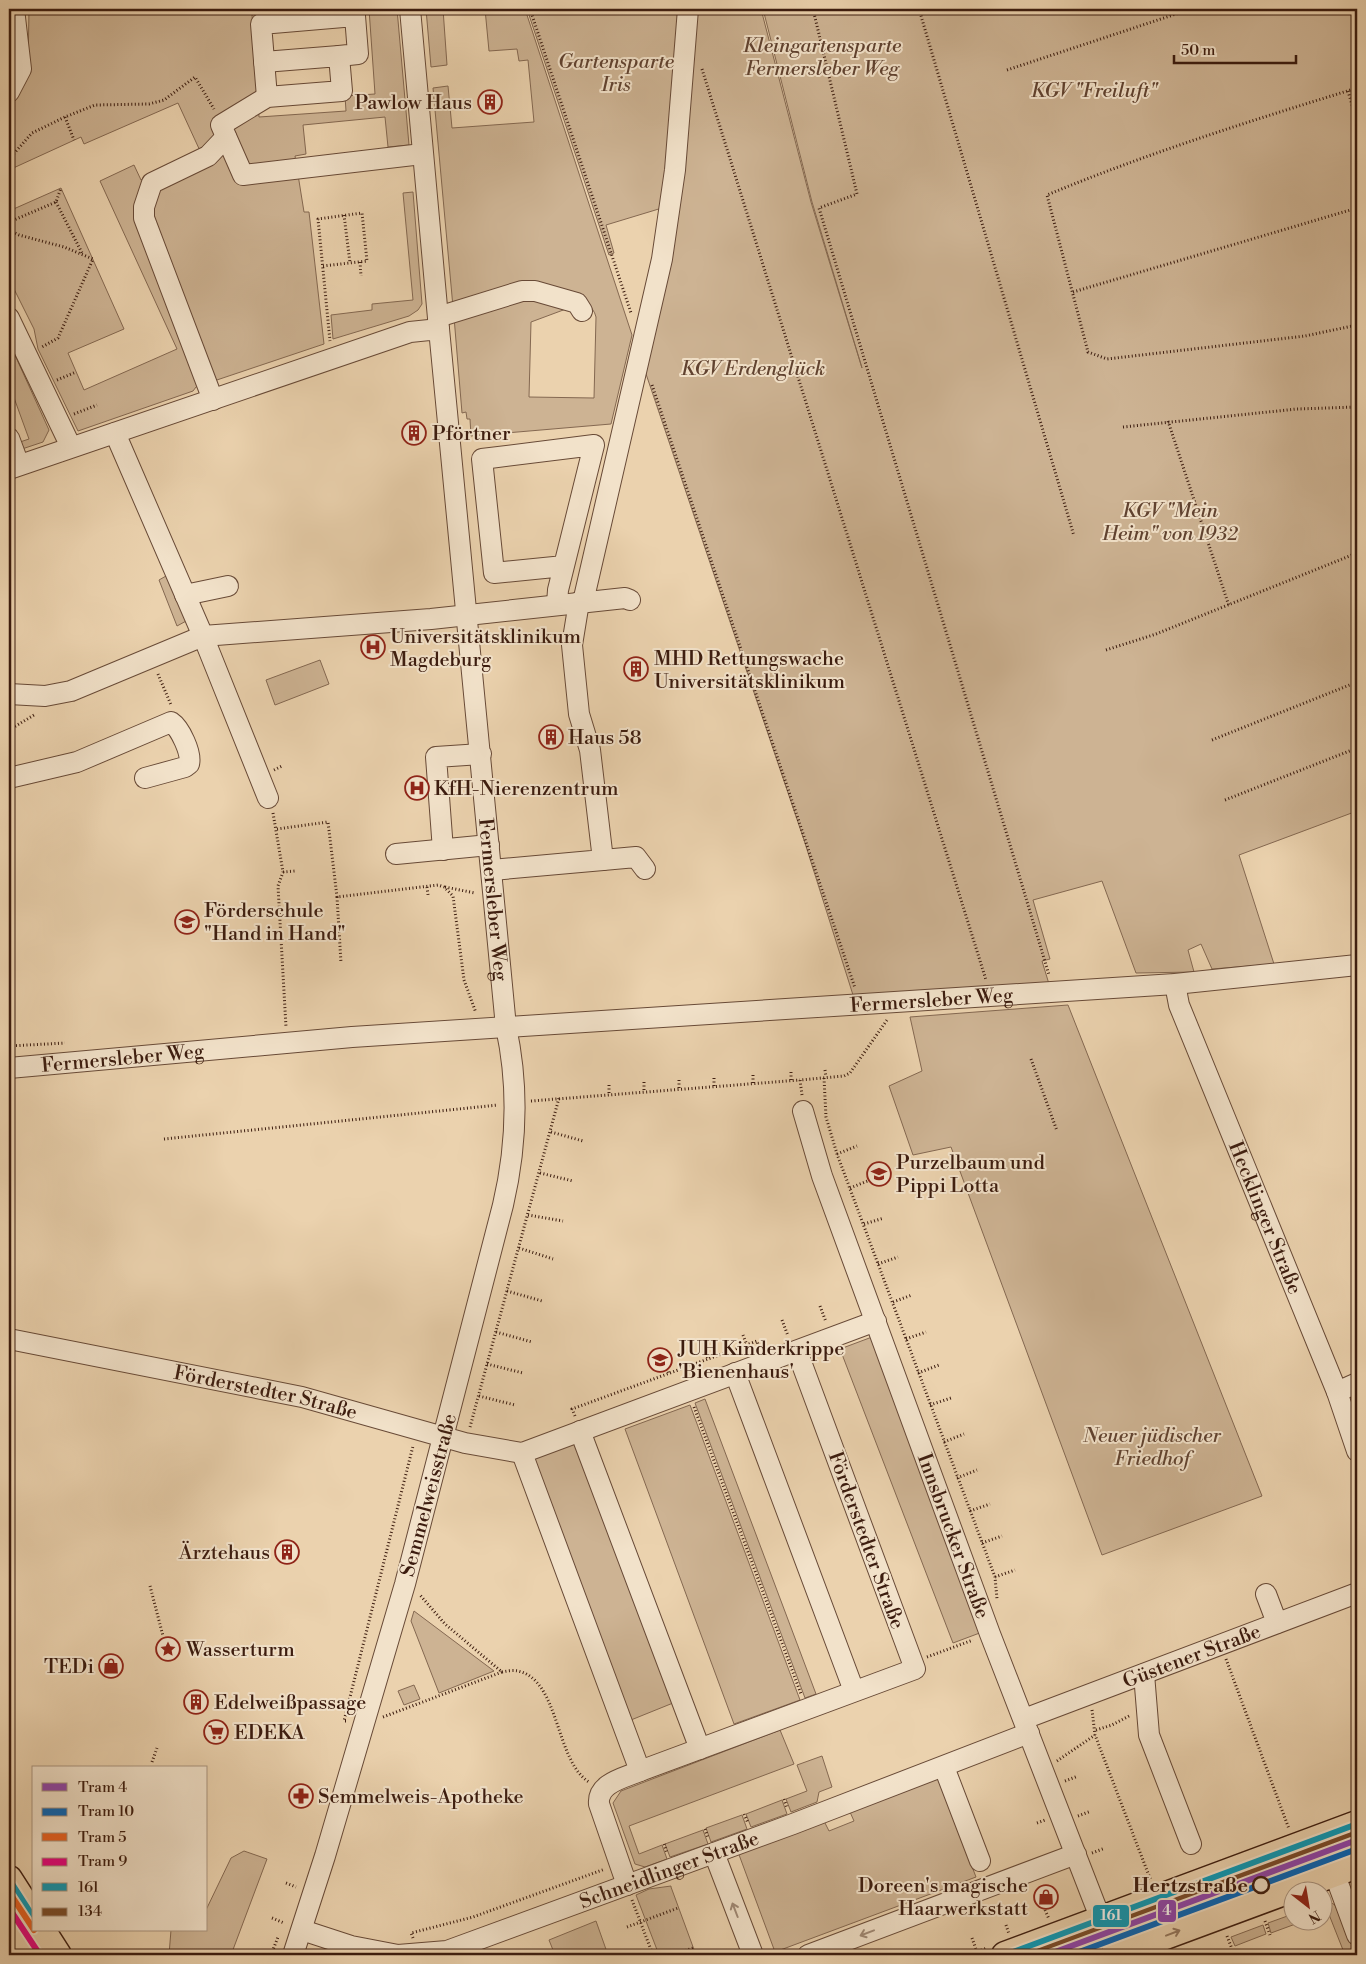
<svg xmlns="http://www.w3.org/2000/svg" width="1366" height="1964" font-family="'Libre Bodoni',serif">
	<rect width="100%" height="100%" fill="#ebd2ae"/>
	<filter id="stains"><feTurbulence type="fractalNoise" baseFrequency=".004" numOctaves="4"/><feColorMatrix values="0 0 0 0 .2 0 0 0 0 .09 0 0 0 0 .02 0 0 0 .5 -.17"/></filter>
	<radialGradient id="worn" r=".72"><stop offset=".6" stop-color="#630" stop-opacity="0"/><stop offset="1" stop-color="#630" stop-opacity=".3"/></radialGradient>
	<path fill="#cdb393" stroke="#846851" d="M29,9H334L252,15L259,117L346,111L345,96L375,94L369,9H397L409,145L388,147L385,117L303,125L306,154L295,156L304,212H309L324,344L196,387L193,391L78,431L38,349L34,329L9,279V211L61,188L124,329L68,353L84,390L177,349L100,181L134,165L141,180L201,153L178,103L84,144L81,137L9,170V110L28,71Z
		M426,9H443L447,65L431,67Z
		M485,9H525L632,335L611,424L471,436L470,419H467L466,412L462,413L454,317L521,295L542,297L574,306L531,322L529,397L594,398L596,317C591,294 544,284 523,285L453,307L433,88L448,86L452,128L534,122L528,60L519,61L517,49L489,51Z
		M527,9H682L662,208L606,225L614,253L609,255Z
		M697,9H761L811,202L862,368L812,202L763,9H1357V811L1239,855L1274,964L1212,969L1201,944L1188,950L1194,972L1136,973L1102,881L1033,900L1050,959L1042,961L1049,984L853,995L804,840L645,371Z
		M413,192L422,304L418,310L409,316L333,339L331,315L372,310V304L413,300L403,193Z
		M9,342L49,430L43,442L22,449L17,443L29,439L9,384Z
		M166,576L188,620L177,626L159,580Z
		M320,660L329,684L275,705L266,680Z
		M1068,1005L1262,1496L1102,1555L951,1147L913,1155L889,1086L922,1071L910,1017Z
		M872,1337L985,1631L953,1643L840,1349Z
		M705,1399L816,1694L805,1698L695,1403Z
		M690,1405L800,1700L734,1724L625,1429Z
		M581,1440L678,1701L626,1722L528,1459Z
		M414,1611L494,1671L439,1693L411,1621Z
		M414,1685L420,1699L404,1705L398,1691Z
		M780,1730L794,1764L629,1826L639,1854L662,1845L667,1859L645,1867L635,1864L613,1803L621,1791Z
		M822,1756L832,1787L819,1792L817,1802L791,1812L786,1799L807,1791L797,1765Z
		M938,1778L976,1877L775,1952L738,1852L824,1821L829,1831L854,1821L850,1812Z
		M782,1800L787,1814L751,1827L746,1814Z
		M742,1815L747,1829L711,1842L706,1828Z
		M703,1830L708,1844L670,1857L665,1844Z
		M244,1851L267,1859L231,1955H169L171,1930H206V1910L231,1858Z
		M671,1886V1887L696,1955H659L636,1895L649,1889Z
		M1328,1901L1335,1905L1356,1955H1345L1328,1912L1324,1913V1903Z
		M1293,1914L1294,1922H1301L1271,1933L1268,1923Z
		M596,1921L608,1955H555L549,1940Z
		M1263,1925L1266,1934L1235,1946L1231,1937Z"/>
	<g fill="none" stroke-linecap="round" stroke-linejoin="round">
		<g stroke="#684a37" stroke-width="22">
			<g id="minor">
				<path d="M410,9L439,329"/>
				<path d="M264,62L339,56L342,91L267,97L221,125L243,175L422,154"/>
				<path d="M9,92L21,69L14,9"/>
				<path d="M267,97L261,24L355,16L358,54L339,56"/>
				<path d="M438,317L522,291H535L577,303L582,311"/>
				<path d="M9,318L71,447"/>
				<path d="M213,400L144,218V207L152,183L208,156L226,137"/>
				<path d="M115,433L203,636L268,798"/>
				<path d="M9,438L19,465"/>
				<path id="s1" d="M9,469L410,332L439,329L506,1027C519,1087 517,1145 503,1205L405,1584L325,1856L293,1955"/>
				<path d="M185,595L228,586"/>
				<path d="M583,602L662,259L675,170L688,9"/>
				<path d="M557,604L558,590L594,445L482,459L494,573L564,566"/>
				<path d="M9,694L45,696L71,691L203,636L431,619L625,598L630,600"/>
				<path d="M9,778L77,762L171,722C180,728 192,753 189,764L185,767L145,778"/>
				<path d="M443,850L436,757L481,754"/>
				<path d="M396,854L489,845"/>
				<path d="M603,860L636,857L645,869"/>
				<path d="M492,870L603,860L590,750L579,714L572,645L579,602"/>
				<path id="s2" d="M1175,984L1179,1005L1337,1392L1357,1451"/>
				<path id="s3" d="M9,1068L352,1037L1175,984L1357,965"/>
				<path id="s4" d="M803,1111L822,1176L990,1634L1096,1907L1110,1932L1130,1955"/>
				<path id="s5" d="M9,1339L302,1397L465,1443L522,1453L876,1321"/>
				<path d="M735,1373L854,1691"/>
				<path d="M1337,1392L1357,1383"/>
				<path d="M580,1431L700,1749"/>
				<path d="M522,1453L640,1771"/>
				<path d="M1266,1594L1277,1623"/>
				<path d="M1144,1674L1149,1735L1191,1844"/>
				<path id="s6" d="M1024,1719L1357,1593"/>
				<path d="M944,1767L980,1861"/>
				<path d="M1321,1837L1357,1935"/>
				<path d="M714,1853L753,1955"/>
				<path d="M627,1885L599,1804C597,1783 624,1778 640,1771L915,1669L797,1351"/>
				<path id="s7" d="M302,1930L351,1946L398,1955L447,1951L793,1824L1029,1733"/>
				<path d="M808,1955L1076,1854"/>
			</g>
		</g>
		<g stroke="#3c1c0f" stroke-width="29">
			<path id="major" d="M9,1879L34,1918
				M9,1921L31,1955
				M42,1930L58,1955
				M1005,1955L1357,1824
				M1114,1955L1357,1865"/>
		</g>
		<path stroke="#3c1c0f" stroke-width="3" stroke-dasharray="1 2.5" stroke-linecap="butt" d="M530,9L631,313
			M813,9L857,194L819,208L1049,975
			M919,9L1074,536
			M702,69L986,980
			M1007,70L1191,9
			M1357,88C1253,120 1148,153 1047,195L1088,352L1107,359L1305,336L1357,325
			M1348,91L1357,122
			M65,117L74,140
			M9,159L32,133L65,117L95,105L149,104L164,100L195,77L214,109
			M56,202L83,255
			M344,215L350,263
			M9,222L56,202L61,188
			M9,230L19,235L64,247L93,259L58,338L42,347
			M360,262L361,276
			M323,266L367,261L362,213L318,219L330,341
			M1073,292L1357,208
			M57,380L76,372
			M652,385L855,988
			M74,414L97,405
			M1168,421L1229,606
			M1123,427L1297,409L1357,407
			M1106,650L1156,634L1357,553
			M158,674L171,705
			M9,730L34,715
			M1212,740L1357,682
			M274,770L282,766
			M1225,800L1357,748
			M273,813L283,872L278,886L286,1027
			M277,829L328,822L337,897L438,885L444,887L453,896L464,980L476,1013
			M283,872L295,871
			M427,887L428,895
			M445,887L475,893
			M337,897L341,963
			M9,1046L65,1043
			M1031,1059L1057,1131
			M825,1070L826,1077
			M791,1072V1081
			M753,1075V1083
			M824,1078L826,1117L837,1154L995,1577L997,1599
			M679,1080V1089
			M644,1082V1091
			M609,1085V1094
			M714,1086V1077
			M802,1095L800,1080L844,1076L850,1073L887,1020
			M531,1101L800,1080
			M551,1132L583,1141
			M164,1139L498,1105
			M837,1154L857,1146
			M540,1173L573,1181
			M850,1188L870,1180
			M528,1215L563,1221
			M864,1224L884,1218
			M519,1248L553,1259
			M878,1264L898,1257
			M507,1291L542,1301
			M893,1302L912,1295
			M820,1306L826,1322
			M782,1320L788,1336
			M496,1332L532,1342
			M743,1335L747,1345
			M906,1339L926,1332
			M705,1350L708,1359
			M487,1364L523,1373
			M666,1365L669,1374
			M918,1373L939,1365
			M479,1396L515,1405
			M930,1405L951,1398
			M694,1407L801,1694
			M575,1416L572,1409L757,1341L759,1348
			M470,1427L559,1098
			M944,1442L964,1434
			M957,1478L977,1470
			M970,1511L990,1504
			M982,1543L1002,1536
			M995,1577L1015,1570
			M150,1586L163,1636
			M927,1657L973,1640
			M1226,1659L1289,1829
			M502,1672C507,1671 513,1670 518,1671C560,1680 555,1761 589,1782
			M1092,1710L1095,1735L1151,1881
			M383,1717L502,1672L445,1624L420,1595
			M346,1721H344L413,1446
			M1096,1730L1112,1725L1131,1715
			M1057,1761L1095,1735
			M152,1762L157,1748
			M1065,1781L1078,1776
			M784,1799L787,1808
			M744,1814L748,1823
			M1078,1816L1091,1811
			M1037,1823L1045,1820
			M705,1829L708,1838
			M664,1844L667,1853
			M1092,1853L1105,1848
			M286,1883L296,1887
			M632,1900L653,1955
			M1045,1910L1049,1919
			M272,1918L284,1923
			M1265,1921L1270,1935
			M1006,1925L1009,1934
			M627,1927L678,1908
			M1227,1936L1232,1949
			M413,1938L411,1933L473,1917L605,1869
			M972,1938L977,1952
			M937,1950L939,1955
			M259,1954L262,1955
			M271,1955L278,1937
			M672,1955L693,1948
			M968,1955L987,1948"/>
		<use href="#minor" stroke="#f2e2ca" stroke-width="20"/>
		<use href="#major" stroke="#ebd2ae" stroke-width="26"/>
		<g stroke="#f2e2ca" stroke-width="10">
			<path id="bus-1" d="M9,1879L34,1918
				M1005,1955L1357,1824"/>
		</g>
		<g stroke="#f2e2ca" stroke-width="10">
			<path id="bus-2" d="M1029,1955L1357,1833"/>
		</g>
		<use href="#bus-1" stroke="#069bbb" stroke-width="6"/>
		<use href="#bus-2" stroke="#7a4b2a" stroke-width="6"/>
		<g stroke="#f2e2ca" stroke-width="10">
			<path id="tram-1" d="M1047,1955L1357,1840"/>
		</g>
		<g stroke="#f2e2ca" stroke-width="10">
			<path id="tram-2" d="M1071,1955L1357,1849"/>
		</g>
		<g stroke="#f2e2ca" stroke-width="10">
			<path id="tram-3" d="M9,1892L34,1930"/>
		</g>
		<g stroke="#f2e2ca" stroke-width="10">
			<path id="tram-4" d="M9,1908L40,1955"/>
		</g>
		<use href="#tram-1" stroke="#8e44ad" stroke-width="6"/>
		<use href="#tram-2" stroke="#0065bd" stroke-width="6"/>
		<use href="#tram-3" stroke="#e96121" stroke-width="6"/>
		<use href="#tram-4" stroke="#e5007d" stroke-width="6"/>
	</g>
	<defs><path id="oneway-shaft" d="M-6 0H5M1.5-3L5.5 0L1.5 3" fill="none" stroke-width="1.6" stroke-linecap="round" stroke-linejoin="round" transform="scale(1.25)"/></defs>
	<g stroke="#a08976">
		<use href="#oneway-shaft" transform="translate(735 1910) rotate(-111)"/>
		<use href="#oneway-shaft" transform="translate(867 1933) rotate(159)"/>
	</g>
	<use stroke="#94775e" href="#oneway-shaft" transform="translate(1173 1933) rotate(-21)"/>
	<defs>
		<g id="building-ring" transform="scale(1.25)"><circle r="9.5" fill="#f2e2ca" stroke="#8f2418" stroke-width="1.5"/><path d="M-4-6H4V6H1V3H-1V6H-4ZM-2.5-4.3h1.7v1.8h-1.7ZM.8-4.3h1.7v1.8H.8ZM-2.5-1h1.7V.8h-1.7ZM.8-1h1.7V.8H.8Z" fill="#8f2418"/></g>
		<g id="hospital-ring" transform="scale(1.25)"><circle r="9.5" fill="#f2e2ca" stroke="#8f2418" stroke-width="1.5"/><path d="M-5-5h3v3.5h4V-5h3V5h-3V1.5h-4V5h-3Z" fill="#8f2418"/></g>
		<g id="school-ring" transform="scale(1.25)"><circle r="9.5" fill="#f2e2ca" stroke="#8f2418" stroke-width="1.5"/><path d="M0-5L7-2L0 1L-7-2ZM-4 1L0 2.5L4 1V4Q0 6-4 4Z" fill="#8f2418"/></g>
		<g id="sight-ring" transform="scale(1.25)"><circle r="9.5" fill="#f2e2ca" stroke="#8f2418" stroke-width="1.5"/><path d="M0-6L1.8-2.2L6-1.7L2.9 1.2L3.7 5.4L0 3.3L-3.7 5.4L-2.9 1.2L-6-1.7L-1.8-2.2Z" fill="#8f2418"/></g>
		<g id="shop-ring" transform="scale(1.25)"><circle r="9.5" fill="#f2e2ca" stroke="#8f2418" stroke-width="1.5"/><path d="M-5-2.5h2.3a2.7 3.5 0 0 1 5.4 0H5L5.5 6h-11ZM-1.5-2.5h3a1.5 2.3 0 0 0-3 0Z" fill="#8f2418"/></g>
		<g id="supermarket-ring" transform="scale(1.25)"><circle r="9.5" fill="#f2e2ca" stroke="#8f2418" stroke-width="1.5"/><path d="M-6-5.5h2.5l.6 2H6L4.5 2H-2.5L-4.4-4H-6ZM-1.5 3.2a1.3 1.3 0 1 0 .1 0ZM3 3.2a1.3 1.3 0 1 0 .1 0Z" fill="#8f2418"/></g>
		<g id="pharmacy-ring" transform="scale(1.25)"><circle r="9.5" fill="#f2e2ca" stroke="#8f2418" stroke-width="1.5"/><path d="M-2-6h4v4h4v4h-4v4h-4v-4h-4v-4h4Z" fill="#8f2418"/></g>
	</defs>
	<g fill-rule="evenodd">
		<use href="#building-ring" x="490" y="102"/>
		<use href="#building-ring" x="414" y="433"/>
		<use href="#hospital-ring" x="373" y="647"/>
		<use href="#building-ring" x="636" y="669"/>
		<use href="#building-ring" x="551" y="737"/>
		<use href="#hospital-ring" x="417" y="788"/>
		<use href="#school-ring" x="187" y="922"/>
		<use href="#school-ring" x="879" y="1174"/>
		<use href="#school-ring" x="660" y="1360"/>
		<use href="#building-ring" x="287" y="1552"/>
		<use href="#sight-ring" x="168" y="1649"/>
		<use href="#shop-ring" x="111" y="1666"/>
		<use href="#building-ring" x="196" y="1702"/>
		<use href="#supermarket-ring" x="216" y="1732"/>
		<use href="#pharmacy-ring" x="301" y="1796"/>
		<use href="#shop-ring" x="1046" y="1897"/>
	</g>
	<circle fill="#f2e2ca" stroke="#3c1c0f" stroke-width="2.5" cx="1261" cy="1885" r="8"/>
	<g text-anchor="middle" stroke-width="4" stroke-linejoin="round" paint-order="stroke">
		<g font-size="20" font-style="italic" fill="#604230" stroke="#f2e2ca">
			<text x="822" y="52">Kleingartensparte<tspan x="822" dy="23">Fermersleber Weg</tspan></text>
			<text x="616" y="68">Gartensparte<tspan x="616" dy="23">Iris</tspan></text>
			<text x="1094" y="97">KGV "Freiluft"</text>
			<text x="753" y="375">KGV Erdenglück</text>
			<text x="1170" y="517">KGV "Mein<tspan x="1170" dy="23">Heim" von 1932</tspan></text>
			<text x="1152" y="1442">Neuer jüdischer<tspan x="1152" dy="23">Friedhof</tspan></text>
		</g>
		<g font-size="20" fill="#3c1c0f" stroke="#f2e2ca" text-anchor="start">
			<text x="472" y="109" text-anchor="end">Pawlow Haus</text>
			<text x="432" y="440">Pförtner</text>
			<text x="390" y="643">Universitätsklinikum<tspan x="390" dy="23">Magdeburg</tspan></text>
			<text x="654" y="665">MHD Rettungswache<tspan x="654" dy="23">Universitätsklinikum</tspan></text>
			<text x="568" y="744">Haus 58</text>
			<text x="434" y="795">KfH-Nierenzentrum</text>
			<text x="204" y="917">Förderschule<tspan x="204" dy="23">"Hand in Hand"</tspan></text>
			<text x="896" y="1169">Purzelbaum und<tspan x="896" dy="23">Pippi Lotta</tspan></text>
			<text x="678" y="1355">JUH Kinderkrippe<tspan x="678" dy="23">'Bienenhaus'</tspan></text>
			<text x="270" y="1559" text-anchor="end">Ärztehaus</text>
			<text x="186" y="1656">Wasserturm</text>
			<text x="94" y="1673" text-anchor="end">TEDi</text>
			<text x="214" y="1709">Edelweißpassage</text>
			<text x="234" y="1739">EDEKA</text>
			<text x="318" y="1803">Semmelweis-Apotheke</text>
			<text x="1028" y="1892" text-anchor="end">Doreen's magische<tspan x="1028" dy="23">Haarwerkstatt</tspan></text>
		</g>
		<g font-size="20" fill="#3c1c0f" stroke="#f2e2ca">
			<text dy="7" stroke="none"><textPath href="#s1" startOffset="1026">Fermersleber Weg</textPath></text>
			<text dy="7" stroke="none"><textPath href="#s3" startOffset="925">Fermersleber Weg</textPath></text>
			<text dy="7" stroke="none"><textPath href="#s3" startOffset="114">Fermersleber Weg</textPath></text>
			<text dy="7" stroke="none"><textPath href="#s2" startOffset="251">Hecklinger Straße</textPath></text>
			<text dy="7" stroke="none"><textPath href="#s5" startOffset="262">Förderstedter Straße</textPath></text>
			<text transform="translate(428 1495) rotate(-75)" y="7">Semmelweisstraße</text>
			<text dy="7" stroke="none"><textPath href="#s4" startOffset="451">Innsbrucker Straße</textPath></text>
			<text transform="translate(867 1540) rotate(70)" y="7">Förderstedter Straße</text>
			<text dy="7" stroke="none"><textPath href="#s6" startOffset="179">Güstener Straße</textPath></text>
			<text dy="7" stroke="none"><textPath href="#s7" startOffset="385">Schneidlinger Straße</textPath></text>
		</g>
		<g font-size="20" font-weight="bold" fill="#3c1c0f" stroke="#f2e2ca" text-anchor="end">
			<text x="1248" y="1892">Hertzstraße</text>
		</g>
	</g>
	<g stroke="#f2e2ca" stroke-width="2">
		<rect x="1157" y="1899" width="20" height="24" rx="5" fill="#8e44ad"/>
		<rect x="1092" y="1904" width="38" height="24" rx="5" fill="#069bbb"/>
	</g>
	<g font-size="14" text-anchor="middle" font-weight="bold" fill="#fff">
		<text x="1167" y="1915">4</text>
		<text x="1111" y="1920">161</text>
	</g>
	<rect width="1366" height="1964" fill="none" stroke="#ebd2ae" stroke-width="30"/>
	<rect x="10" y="10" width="1346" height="1944" fill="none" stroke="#3c1c0f" stroke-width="2.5"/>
	<rect x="15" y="15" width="1336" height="1934" fill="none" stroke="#3c1c0f"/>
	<rect x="32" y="1766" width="175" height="165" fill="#f2e2ca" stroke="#a9937f"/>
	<rect x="42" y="1783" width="25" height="8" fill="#8e44ad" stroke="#a9937f"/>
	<text x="78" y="1792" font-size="15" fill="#3c1c0f">Tram 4</text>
	<rect x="42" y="1808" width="25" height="8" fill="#0065bd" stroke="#a9937f"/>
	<text x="78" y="1816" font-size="15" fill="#3c1c0f">Tram 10</text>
	<rect x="42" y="1833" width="25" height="8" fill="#e96121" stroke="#a9937f"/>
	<text x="78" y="1842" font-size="15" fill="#3c1c0f">Tram 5</text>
	<rect x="42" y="1858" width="25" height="8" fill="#e5007d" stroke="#a9937f"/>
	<text x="78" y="1866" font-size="15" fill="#3c1c0f">Tram 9</text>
	<rect x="42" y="1883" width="25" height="8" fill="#069bbb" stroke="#a9937f"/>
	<text x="78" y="1892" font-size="15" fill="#3c1c0f">161</text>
	<rect x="42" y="1908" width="25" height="8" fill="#7a4b2a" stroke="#a9937f"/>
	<text x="78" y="1916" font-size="15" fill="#3c1c0f">134</text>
	<g transform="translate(1308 1906) rotate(149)"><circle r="24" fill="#f2e2ca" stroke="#a9937f"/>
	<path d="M0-4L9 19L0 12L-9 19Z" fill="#8f2418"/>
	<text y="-8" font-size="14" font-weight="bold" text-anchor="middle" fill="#3c1c0f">N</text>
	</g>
	<path d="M1174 55v8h122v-8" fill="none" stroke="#3c1c0f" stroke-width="2.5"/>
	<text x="1181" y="55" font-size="15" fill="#3c1c0f" stroke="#f2e2ca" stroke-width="4" paint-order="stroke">50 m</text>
	<rect width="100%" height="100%" filter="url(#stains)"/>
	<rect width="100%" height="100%" fill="url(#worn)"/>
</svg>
